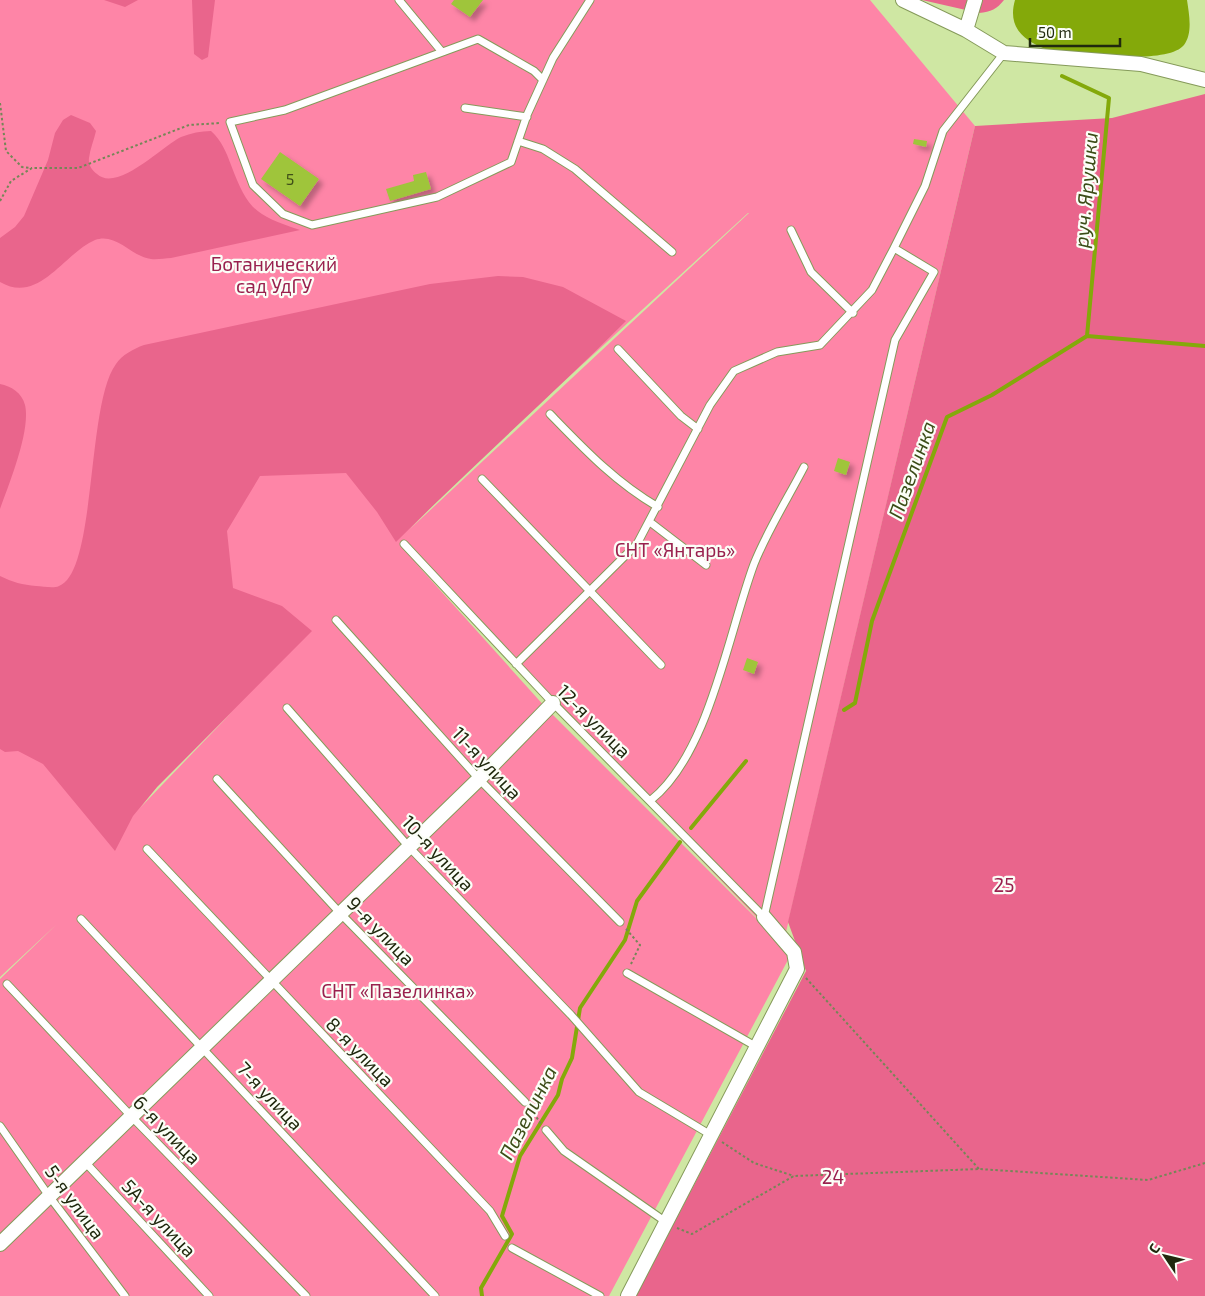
<svg xmlns="http://www.w3.org/2000/svg" width="1205" height="1296" font-family="'Exo 2',sans-serif">
	<defs>
		<filter id="shadow"><feDropShadow dx="4.5" dy="4.5" stdDeviation="2.5" flood-color="#0004"/></filter>
	</defs>
	<rect width="100%" height="100%" fill="#cfe7a3"/>
	<path fill="#fe85a7" fill-rule="evenodd" d="M0,0H870L975,126L783,945L789,958L609,1296H0V979L57,924L0,977ZM748,213H749L410,529L468,469ZM413,560L758,919V920L547,709ZM233,711L140,808L157,787Z"/>
	<path fill="#e9658c" d="M104,0H138L125,7Z
		M192,0H215L208,57L202,60L194,54Z
		M922,0H1004C997,9 991,12 979,13Z
		M1205,94V1296H636L806,971L788,922L975,126L1112,118Z
		M71,115L90,123L96,131C94,140 90,149 89,158C88,165 92,170 97,174C117,193 164,145 181,137C191,133 201,131 211,131C222,141 226,152 231,165C248,210 255,215 300,230L171,258C165,258 157,260 151,259C132,257 116,232 95,240C64,253 39,305 0,282V238L15,227L24,216L48,160L55,133L63,120Z
		M498,276L523,277L563,287L626,321C551,396 471,467 396,542L377,512L346,473L260,476L227,531L233,588L282,606L312,631L157,787L133,816L115,851L43,764L18,751L5,752L0,749V576C12,582 23,585 36,586C43,586 53,589 59,586C97,572 86,404 116,364C122,355 133,349 144,345L430,284Z
		M0,384C11,386 22,393 25,405C31,430 9,484 0,509Z"/>
	<path fill="#84a90a" d="M1015,0H1187C1189,14 1193,33 1184,45C1167,66 1076,53 1048,50C1024,41 1007,28 1015,0Z"/>
	<g fill="none" stroke-linecap="round" stroke-linejoin="round">
		<path stroke="#84a90a" stroke-width="4" d="M1062,76L1109,98L1087,336
			M844,710L855,703L872,621L947,417L992,395L1087,336L1205,346
			M691,828L746,761
			M482,1296L481,1288L512,1234L502,1216L520,1156L558,1095L562,1079L572,1058L580,1008L625,940L637,901L680,842"/>
	</g>
	<path fill="#9fc53b" filter="url(#shadow)" d="M454,0H483L470,17L451,4Z
		M914,139L927,141L926,147L913,144Z
		M280,152L319,179L300,206L261,179Z
		M426,172L431,189L390,201L386,189L414,181L413,175Z
		M838,458L850,462L846,475L834,471Z
		M747,658L758,662L754,674L743,670Z"/>
	<g fill="none" stroke-linecap="round" stroke-linejoin="round">
		<g stroke="#859a5a" stroke-width="9">
			<path id="lane" d="M399,0L442,52
				M543,80L534,71L478,39L285,110L230,122L253,185L283,214L312,225L437,197L511,162L527,115L553,58L590,0
				M465,108L527,117
				M518,141L543,149L575,169L672,252
				M791,230L811,272L853,313
				M618,349L681,416L698,429
				M550,414C584,449 615,482 658,507
				M482,479L661,665
				M650,522L706,565
				M404,544L553,703L764,917
				M336,620L479,779L620,922
				M516,664L637,544L710,405L734,371L777,352L820,345L872,290L894,248
				M287,708L409,847L571,1015L639,1092L711,1135
				M217,779L340,913L525,1102
				M651,800C709,754 728,634 754,564C767,531 788,498 804,467
				M147,849L490,1211L505,1236
				M764,917L895,340L934,272L894,248L925,186L943,131L1004,53
				M81,919L435,1296
				M627,973L757,1047
				M7,984L131,1116L306,1296
				M0,1126L49,1196L125,1296
				M546,1130L564,1151L666,1222
				M85,1162L209,1296
				M512,1248L600,1296"/>
		</g>
		<g stroke="#859a5a" stroke-width="16">
			<path id="street" d="M903,0L966,30L1004,53L1141,64L1205,80
				M966,30L975,0
				M0,1244L479,779L553,703
				M628,1296L797,969L794,952L764,917"/>
		</g>
		<path stroke="#758657" stroke-width="2" stroke-dasharray="2.5 2.5" stroke-linecap="butt" d="M0,103L6,151L22,167L32,168
			M0,201L11,181L32,168H78L189,125L220,123
			M626,929L640,945L631,964
			M806,978L979,1169
			M531,1109L541,1124
			M722,1142L754,1163L794,1176
			M677,1228L692,1234L794,1176L979,1169L1148,1180L1205,1163"/>
		<use href="#lane" stroke="#fff" stroke-width="7"/>
		<use href="#street" stroke="#fff" stroke-width="14"/>
	</g>
	<g text-anchor="middle" stroke-width="4.5" stroke-linejoin="round" paint-order="stroke">
		<g font-size="16" fill="#405019">
			<text x="290" y="185">5</text>
		</g>
		<g font-size="19" fill="#99214e" stroke="#fbfef7">
			<text x="274" y="271">Ботанический<tspan x="274" dy="22">сад УдГУ</tspan></text>
			<text x="675" y="557">СНТ «Янтарь»</text>
			<text x="1004" y="892">25</text>
			<text x="398" y="998">СНТ «Пазелинка»</text>
			<text x="833" y="1184">24</text>
		</g>
		<g font-size="19" fill="#20290e" stroke="#fbfef7">
			<text transform="translate(594 721) rotate(45)" y="7">12-я улица</text>
			<text transform="translate(487 763) rotate(47)" y="7">11-я улица</text>
			<text transform="translate(438 853) rotate(47)" y="7">10-я улица</text>
			<text transform="translate(381 931) rotate(46)" y="7">9-я улица</text>
			<text transform="translate(360 1052) rotate(46)" y="7">8-я улица</text>
			<text transform="translate(270 1096) rotate(47)" y="7">7-я улица</text>
			<text transform="translate(167 1130) rotate(46)" y="7">6-я улица</text>
			<text transform="translate(75 1202) rotate(54)" y="7">5-я улица</text>
			<text transform="translate(159 1218) rotate(47)" y="7">5А-я улица</text>
		</g>
		<g font-size="20" font-style="italic" fill="#3c4c17" stroke="#fbfef7">
			<text transform="translate(1086 190) rotate(-85)" y="7">руч. Ярушки</text>
			<text transform="translate(912 470) rotate(-70)" y="7">Пазелинка</text>
			<text transform="translate(528 1113) rotate(-63)" y="7">Пазелинка</text>
		</g>
	</g>
	<g transform="translate(1165 1256) rotate(305)" stroke="#fbfef7" stroke-width="4" paint-order="stroke">
	<path d="M0-4L9 19L0 12L-9 19Z" fill="#20290e"/>
	<text y="-8" font-size="14" font-weight="bold" text-anchor="middle" fill="#20290e">С</text>
	</g>
	<path d="M1030 38v8h90v-8" fill="none" stroke="#20290e" stroke-width="2.5"/>
	<text x="1038" y="38" font-size="15" fill="#20290e" stroke="#fbfef7" stroke-width="4" paint-order="stroke">50 m</text>
</svg>
